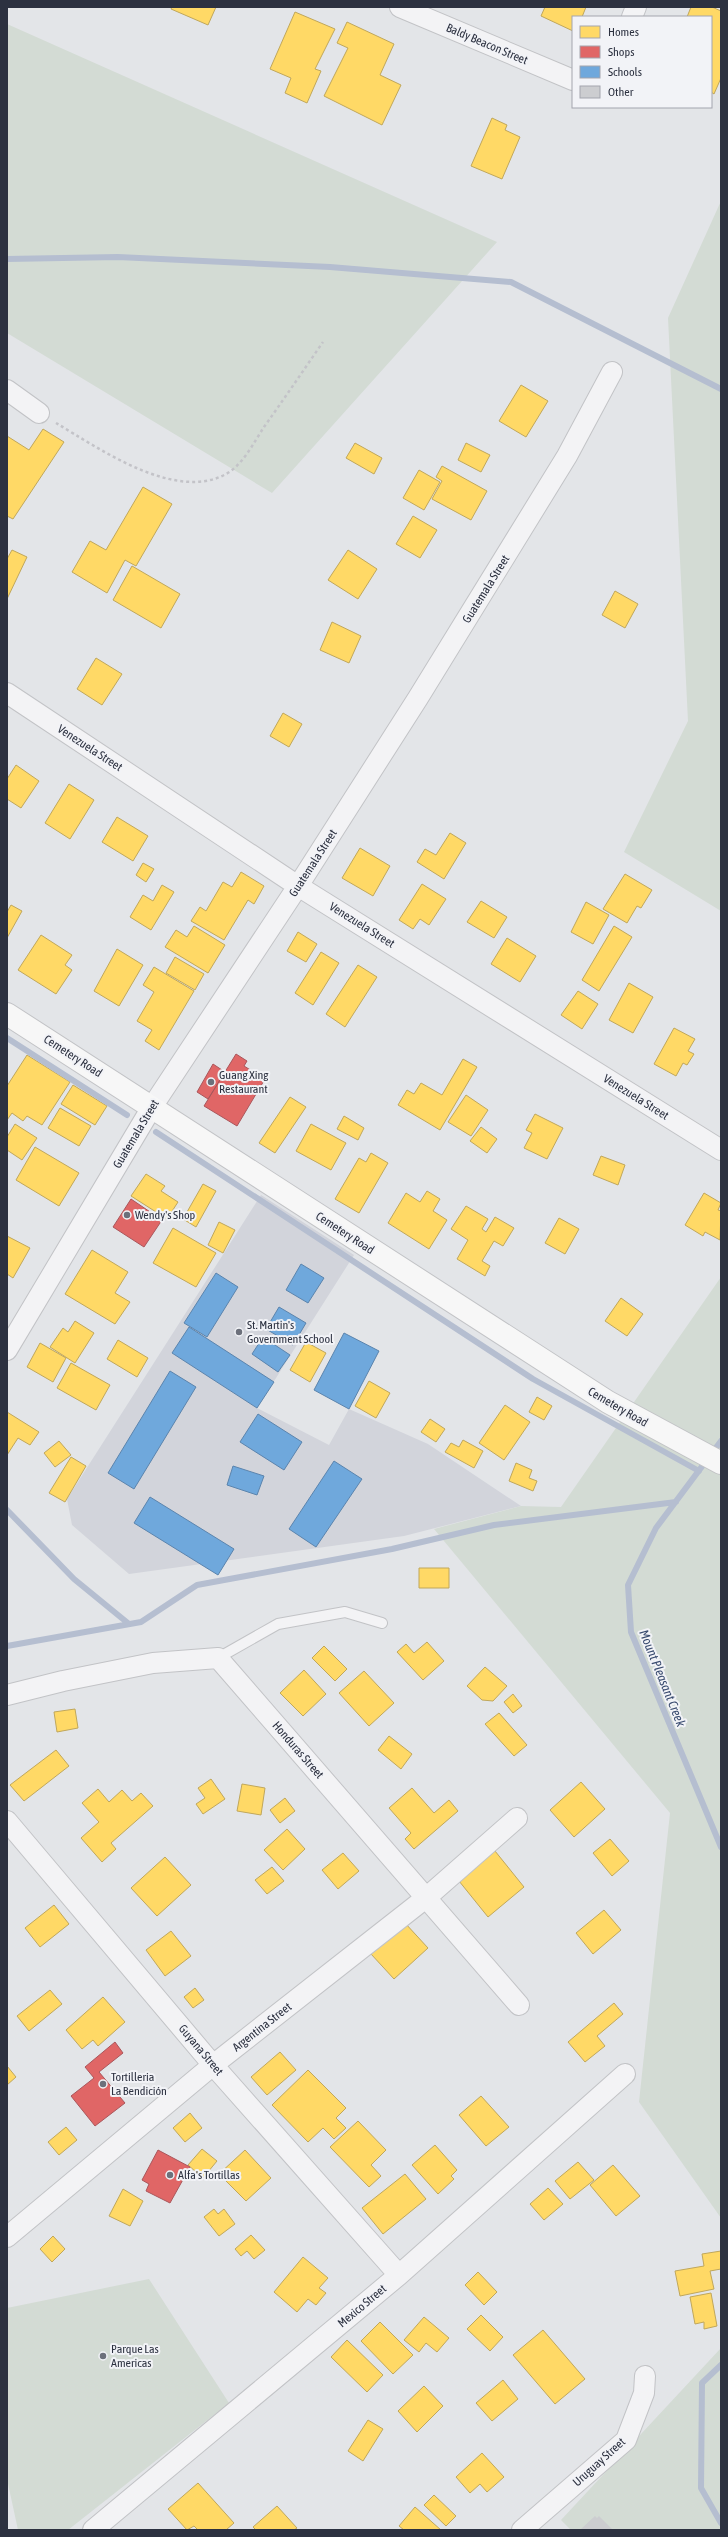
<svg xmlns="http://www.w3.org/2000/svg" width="728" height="2537" font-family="'Asap Condensed',sans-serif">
	<rect width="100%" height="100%" fill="#e3e5e8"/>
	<path fill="#d2d4db" d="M261,1195L354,1255L257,1408L329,1445L349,1409L428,1444L521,1506L404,1536L129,1574L72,1525L67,1499Z"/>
	<path fill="#d3dbd4" d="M7,24L497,242L272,493L7,333Z
		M721,201V911L624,852L688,721L668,318Z
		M721,1277V2218L639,2102L670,1813L434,1529L521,1506L561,1507Z
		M149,2279L229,2403L68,2530H18L7,2479V2308Z
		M721,2348V2530H571L561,2520Z"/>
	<path fill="#ffd966" stroke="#c0a75b" d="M172,7H216L208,25L171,9Z
		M545,7H586L582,17H573V31L541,16Z
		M691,7H712L721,11V78L714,94L711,92V17H687Z
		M295,12L335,29L315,69L321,71L307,103L285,93L291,78L270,69Z
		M347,22L394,44L380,75L401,85L382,125L324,96L348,48L337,43Z
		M492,118L507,125L505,130L520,137L502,179L471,166Z
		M521,385L548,401L526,437L499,421Z
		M43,429L64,442L13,519L7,516V436L29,450Z
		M355,443L382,458L374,474L346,458Z
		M466,443L490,455L481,472L458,460Z
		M442,466L487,491L471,520L432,499L442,481L436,477Z
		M419,470L440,482L424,510L403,498Z
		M143,487L172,504L136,566L125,560L107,593L72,572L90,541L106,550Z
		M413,516L437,530L420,558L396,544Z
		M12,550L27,557L7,599V559Z
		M348,550L377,569L358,599L328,580Z
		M132,566L180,594L161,628L113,600Z
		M615,591L638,604L625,628L602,615Z
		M332,622L361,636L349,663L320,650Z
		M96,658L122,674L102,705L77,689Z
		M283,713L302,724L289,747L270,736Z
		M16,765L39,781L21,808L7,799V779Z
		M69,784L94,800L70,839L45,823Z
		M117,817L148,836L133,861L102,842Z
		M450,833L466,843L444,879L417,862L425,849L436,855Z
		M360,848L390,866L373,896L342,878Z
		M143,863L154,869L146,882L136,875Z
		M241,872L264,886L254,904L248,900L224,940L191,921L200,907L206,911L223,882L232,887Z
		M625,874L652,890L641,908L637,906L627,923L603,909Z
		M422,884L446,899L429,925L420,919L413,929L399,920Z
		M162,885L174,892L151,930L130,917L143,895L153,901Z
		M481,901L507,917L494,938L467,922Z
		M586,902L609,915L593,944L571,932Z
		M11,905L22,911L7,938V912Z
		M194,926L225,945L208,973L165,947L176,930L187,937Z
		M614,926L632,937L599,991L582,980Z
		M298,932L317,944L306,962L287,951Z
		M41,935L72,955L65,965L72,970L56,994L18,970Z
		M507,938L536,956L520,982L491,964Z
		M117,949L143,965L119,1006L94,991Z
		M321,952L339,963L313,1005L295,993Z
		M175,957L204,974L195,990L166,973Z
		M358,965L377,977L345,1027L326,1014Z
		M154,967L194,991L159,1050L145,1041L152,1030L137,1021L154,992L143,985Z
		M629,983L653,997L633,1033L609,1020Z
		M578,991L598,1004L582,1029L561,1015Z
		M674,1028L695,1039L688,1051L694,1054L687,1065L683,1063L676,1076L654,1064Z
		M27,1055L70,1082L42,1125L27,1116L23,1121L12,1113L7,1120V1086Z
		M463,1059L477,1067L440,1130L398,1105L407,1090L414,1094L421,1083L442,1095Z
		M73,1085L107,1106L95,1125L61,1104Z
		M466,1095L488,1110L471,1136L448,1122Z
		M290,1097L306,1107L275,1153L259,1143Z
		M60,1108L91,1126L79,1146L48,1128Z
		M535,1114L563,1128L547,1159L524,1148L532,1133L526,1130Z
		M344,1116L364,1128L358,1140L337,1129Z
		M15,1124L37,1138L22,1160L7,1150V1137Z
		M311,1124L346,1143L331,1170L296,1151Z
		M481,1127L497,1139L487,1153L470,1141Z
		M35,1147L79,1173L59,1206L16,1180Z
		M371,1153L388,1163L359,1213L335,1199L359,1158L366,1162Z
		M601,1156L625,1165L618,1185L593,1175Z
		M146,1174L165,1186L161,1191L178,1202L167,1219L131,1196Z
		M203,1184L216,1191L196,1227L183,1219Z
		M427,1191L440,1199L433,1211L447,1220L429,1249L388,1223L406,1193L420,1202Z
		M704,1193L721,1203L718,1210L721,1211L720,1240L705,1232L703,1236L685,1225Z
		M466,1206L488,1219L482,1229L486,1232L495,1217L514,1228L503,1246L494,1241L482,1261L490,1266L485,1276L457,1259L468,1240L451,1229Z
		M559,1218L579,1229L565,1254L545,1243Z
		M219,1222L235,1230L223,1253L208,1245Z
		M173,1228L216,1253L196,1287L153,1263Z
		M7,1236L30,1248L13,1278L7,1274Z
		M92,1250L128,1272L115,1293L130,1302L115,1324L65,1294Z
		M621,1298L643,1314L627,1336L605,1321Z
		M75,1321L94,1333L75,1363L50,1347L63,1328L68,1332Z
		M118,1340L148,1358L137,1377L107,1359Z
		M306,1342L326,1353L310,1382L290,1370Z
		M40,1343L66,1358L53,1382L27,1367Z
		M71,1363L110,1385L96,1410L57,1388Z
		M369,1381L390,1393L376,1418L355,1406Z
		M537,1397L552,1406L544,1420L529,1412Z
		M505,1405L530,1422L504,1460L479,1443Z
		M7,1412L39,1432L30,1445L18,1438L7,1455Z
		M430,1419L445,1429L436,1442L421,1432Z
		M463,1440L483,1451L474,1468L445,1452L451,1443L459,1447Z
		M59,1441L71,1455L55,1467L44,1453Z
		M71,1457L86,1466L65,1502L49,1493Z
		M516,1463L532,1470L529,1478L537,1481L533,1491L509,1481Z
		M419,1568H449V1588H419Z
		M427,1642L444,1661L423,1680L397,1652L406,1644L414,1653Z
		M324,1646L347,1669L335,1681L312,1658Z
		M485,1667L507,1686L493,1701L482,1700L467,1686Z
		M304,1670L326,1694L303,1716L280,1693Z
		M364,1671L394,1703L369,1726L339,1693Z
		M513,1694L522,1706L513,1713L504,1702Z
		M75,1709L78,1728L57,1732L54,1712Z
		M499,1713L527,1745L514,1756L485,1724Z
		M389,1736L412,1754L401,1769L378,1750Z
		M56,1750L69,1766L24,1801L10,1785Z
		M211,1779L225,1799L203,1814L196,1804L205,1798L198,1788Z
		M581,1782L605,1809L574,1837L550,1810Z
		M242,1784L265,1788L261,1815L237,1811Z
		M412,1788L434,1813L449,1800L458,1811L414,1849L405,1839L411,1833L389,1808Z
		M98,1789L109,1802L122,1790L132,1801L141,1793L153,1806L111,1843L116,1849L102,1862L81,1838L99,1822L82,1803Z
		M285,1798L295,1811L280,1823L270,1810Z
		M287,1829L305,1849L283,1870L264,1850Z
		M610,1839L629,1861L612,1876L593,1853Z
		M495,1851L524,1887L488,1917L459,1881Z
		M343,1853L359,1871L338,1889L322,1870Z
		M165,1857L191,1885L157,1916L131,1888Z
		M272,1867L284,1881L267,1894L255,1880Z
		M54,1905L69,1924L40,1947L25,1928Z
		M604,1910L621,1930L593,1954L576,1933Z
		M405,1923L428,1948L394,1979L371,1954Z
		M171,1931L191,1956L165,1976L146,1950Z
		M195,1988L204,2000L193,2008L184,1997Z
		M50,1990L62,2004L29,2031L17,2016Z
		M103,1997L125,2022L98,2046L93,2040L82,2049L66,2030Z
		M614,2003L623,2014L597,2036L605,2046L585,2062L568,2042Z
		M280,2052L296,2070L267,2095L251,2077Z
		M7,2066L16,2077L7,2085Z
		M308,2070L346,2108L336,2118L346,2128L334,2139L323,2128L308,2142L272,2105Z
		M481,2096L509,2127L486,2146L459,2115Z
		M190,2113L202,2128L185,2142L173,2128Z
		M358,2121L386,2150L371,2165L381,2176L369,2187L330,2147Z
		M66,2127L77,2140L59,2155L48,2142Z
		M435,2145L457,2170L451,2176L454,2179L438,2194L412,2165Z
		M202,2149L217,2161L203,2178L188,2165Z
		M245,2150L271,2178L246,2201L219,2174Z
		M578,2162L594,2180L570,2199L555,2181Z
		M613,2165L640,2196L616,2216L590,2185Z
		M405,2174L426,2199L383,2234L362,2208Z
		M548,2188L563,2204L544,2220L530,2204Z
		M123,2189L143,2201L130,2226L109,2216Z
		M214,2209L218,2214L224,2209L235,2224L219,2236L204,2217Z
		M251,2235L265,2250L254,2259L247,2251L241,2256L235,2249Z
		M53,2236L65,2249L52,2262L40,2249Z
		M721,2251V2269L710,2271L714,2289L680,2296L675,2271L704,2266L702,2254Z
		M303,2257L328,2278L319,2288L326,2293L316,2305L308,2299L297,2312L274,2292Z
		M478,2272L497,2292L484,2305L465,2285Z
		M711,2293L717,2326L704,2329V2322L695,2324L690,2297Z
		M481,2315L503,2337L490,2351L467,2329Z
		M424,2317L449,2338L437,2352L426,2343L419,2352L404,2340Z
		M380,2322L413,2355L393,2374L361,2341Z
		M543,2330L585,2379L555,2404L513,2355Z
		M347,2340L383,2375L367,2392L331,2357Z
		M503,2380L518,2399L492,2421L476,2403Z
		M424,2386L443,2406L417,2432L398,2411Z
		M368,2420L383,2429L363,2461L348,2451Z
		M482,2453L504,2477L487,2492L480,2484L470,2493L456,2477Z
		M198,2483L234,2523L226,2530H198L194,2526L187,2530L168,2509Z
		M434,2495L456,2516L446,2526L424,2505Z
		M277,2506L297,2528L294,2530H256L253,2527Z
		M415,2507L441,2530H404L399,2526Z"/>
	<path fill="#e06666" stroke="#aa565b" d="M236,1054L247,1061L244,1066L265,1079L237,1126L204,1106Z
		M213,1064L225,1072L208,1099L197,1092Z
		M131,1199L162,1220L144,1247L113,1227Z
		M115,2042L123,2053L99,2072L125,2103L95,2126L71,2096L94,2078L85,2067Z
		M158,2150L190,2167L170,2203L146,2191L149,2184L142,2180Z"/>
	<path fill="#6fa8dc" stroke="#5b84ad" d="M301,1264L324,1278L308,1303L286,1290Z
		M216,1273L238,1287L207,1337L184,1323Z
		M279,1307L306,1323L293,1345L266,1329Z
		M189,1327L274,1382L257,1408L172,1353Z
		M344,1333L379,1351L349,1409L314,1390Z
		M263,1337L290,1355L278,1372L252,1354Z
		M170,1371L196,1387L134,1489L108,1473Z
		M258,1414L302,1442L284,1470L240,1442Z
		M334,1461L362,1479L316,1547L289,1529Z
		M233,1466L264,1476L257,1495L227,1485Z
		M150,1497L234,1549L218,1575L134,1523Z"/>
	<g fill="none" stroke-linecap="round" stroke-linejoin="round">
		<path stroke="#b5bed0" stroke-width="6" d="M7,259L118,257L330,267L511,282L721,389
			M7,1038L127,1115
			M156,1132L533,1379L699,1471
			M721,1441L656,1528L628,1585L631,1632L721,1847
			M7,1510L74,1579L129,1624
			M7,1646L141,1622L197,1585L392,1549L494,1525L676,1502
			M721,2365L702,2383L701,2488L721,2523"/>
	</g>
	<path fill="#cccdd0" d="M595,2516L597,2518L599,2516L613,2530H580Z"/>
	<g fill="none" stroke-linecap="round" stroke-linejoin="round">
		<g stroke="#c2c3c6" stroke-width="12">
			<path id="lane" d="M218,1658L278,1624L345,1612L382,1623"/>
		</g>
		<g stroke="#c2c3c6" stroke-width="22">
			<path id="street" d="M400,7L573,80
				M632,17L636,7
				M7,390L39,413
				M7,693L298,886L721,1150
				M7,1350L152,1107L298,886L418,698L567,456L612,372
				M7,1695L63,1681L153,1663L218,1658L519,2005
				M7,1821L213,2065L399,2275
				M7,2237L213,2065L427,1897L517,1818
				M93,2530L399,2275L625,2074
				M522,2530L626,2440L644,2393L645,2376"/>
		</g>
		<g stroke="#c2c3c6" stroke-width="24">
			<path id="secondary" d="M7,1014L608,1402L721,1463"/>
		</g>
		<path stroke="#c3c3c8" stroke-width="2.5" stroke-dasharray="3 3" stroke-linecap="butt" d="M56,423C100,449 175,502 226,474C243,465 254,442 264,427C284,399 303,371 323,342"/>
		<use href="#lane" stroke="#f3f3f5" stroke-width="10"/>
		<use href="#street" stroke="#f3f3f5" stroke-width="20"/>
		<use href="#secondary" stroke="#f7f7f7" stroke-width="22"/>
	</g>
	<g fill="#6c707b" stroke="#f2f3f7" stroke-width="1.5">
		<circle cx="211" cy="1082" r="4"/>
		<circle cx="127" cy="1215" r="4"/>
		<circle cx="239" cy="1332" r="4"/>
		<circle cx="103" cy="2084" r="4"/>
		<circle cx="170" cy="2175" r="4"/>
		<circle cx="103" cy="2356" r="4"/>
	</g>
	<g text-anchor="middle" stroke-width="4" stroke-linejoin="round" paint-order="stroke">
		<g font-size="12" fill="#2c3140" stroke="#f2f3f7">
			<text transform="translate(487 44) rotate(23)" y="4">Baldy Beacon Street</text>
			<text transform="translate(486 589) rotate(-58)" y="4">Guatemala Street</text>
			<text transform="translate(90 748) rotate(33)" y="4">Venezuela Street</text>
			<text transform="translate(313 863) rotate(-57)" y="4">Guatemala Street</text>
			<text transform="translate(362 925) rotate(32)" y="4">Venezuela Street</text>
			<text transform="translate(73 1056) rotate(33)" y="4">Cemetery Road</text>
			<text transform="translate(636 1097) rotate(32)" y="4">Venezuela Street</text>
			<text transform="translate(136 1134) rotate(-59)" y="4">Guatemala Street</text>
			<text transform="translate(345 1233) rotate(33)" y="4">Cemetery Road</text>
			<text transform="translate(618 1407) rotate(30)" y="4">Cemetery Road</text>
			<text transform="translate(298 1750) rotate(49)" y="4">Honduras Street</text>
			<text transform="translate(262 2027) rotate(-38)" y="4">Argentina Street</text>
			<text transform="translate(201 2050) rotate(50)" y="4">Guyana Street</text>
			<text transform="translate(362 2306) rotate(-40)" y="4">Mexico Street</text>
			<text transform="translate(599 2462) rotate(-42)" y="4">Uruguay Street</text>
		</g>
		<g font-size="12" fill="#2c3140" stroke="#f2f3f7" text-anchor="start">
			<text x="219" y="1079">Guang Xing<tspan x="219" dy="14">Restaurant</tspan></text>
			<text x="135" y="1219">Wendy's Shop</text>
			<text x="247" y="1329">St. Martin's<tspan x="247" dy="14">Government School</tspan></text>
			<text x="111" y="2081">Tortilleria<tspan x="111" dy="14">La Bendición</tspan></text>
			<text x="178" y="2179">Alfa's Tortillas</text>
			<text x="111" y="2353">Parque Las<tspan x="111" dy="14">Americas</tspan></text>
		</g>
		<g font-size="13" font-style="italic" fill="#3a4c70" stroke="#f2f3f7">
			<text transform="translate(663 1678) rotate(68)" y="5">Mount Pleasant Creek</text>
		</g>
	</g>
	<rect width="728" height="2537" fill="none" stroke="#2c3140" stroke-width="16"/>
	<rect x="572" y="16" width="140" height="92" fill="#f2f3f7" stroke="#a3a5ae"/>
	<rect x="580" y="26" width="20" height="12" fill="#ffd966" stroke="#a3a5ae"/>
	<text x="608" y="36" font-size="12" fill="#2c3140">Homes</text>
	<rect x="580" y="46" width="20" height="12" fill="#e06666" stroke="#a3a5ae"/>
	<text x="608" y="56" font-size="12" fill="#2c3140">Shops</text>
	<rect x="580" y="66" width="20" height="12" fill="#6fa8dc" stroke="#a3a5ae"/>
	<text x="608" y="76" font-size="12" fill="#2c3140">Schools</text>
	<rect x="580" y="86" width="20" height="12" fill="#cccdd0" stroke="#a3a5ae"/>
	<text x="608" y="96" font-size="12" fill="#2c3140">Other</text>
</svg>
